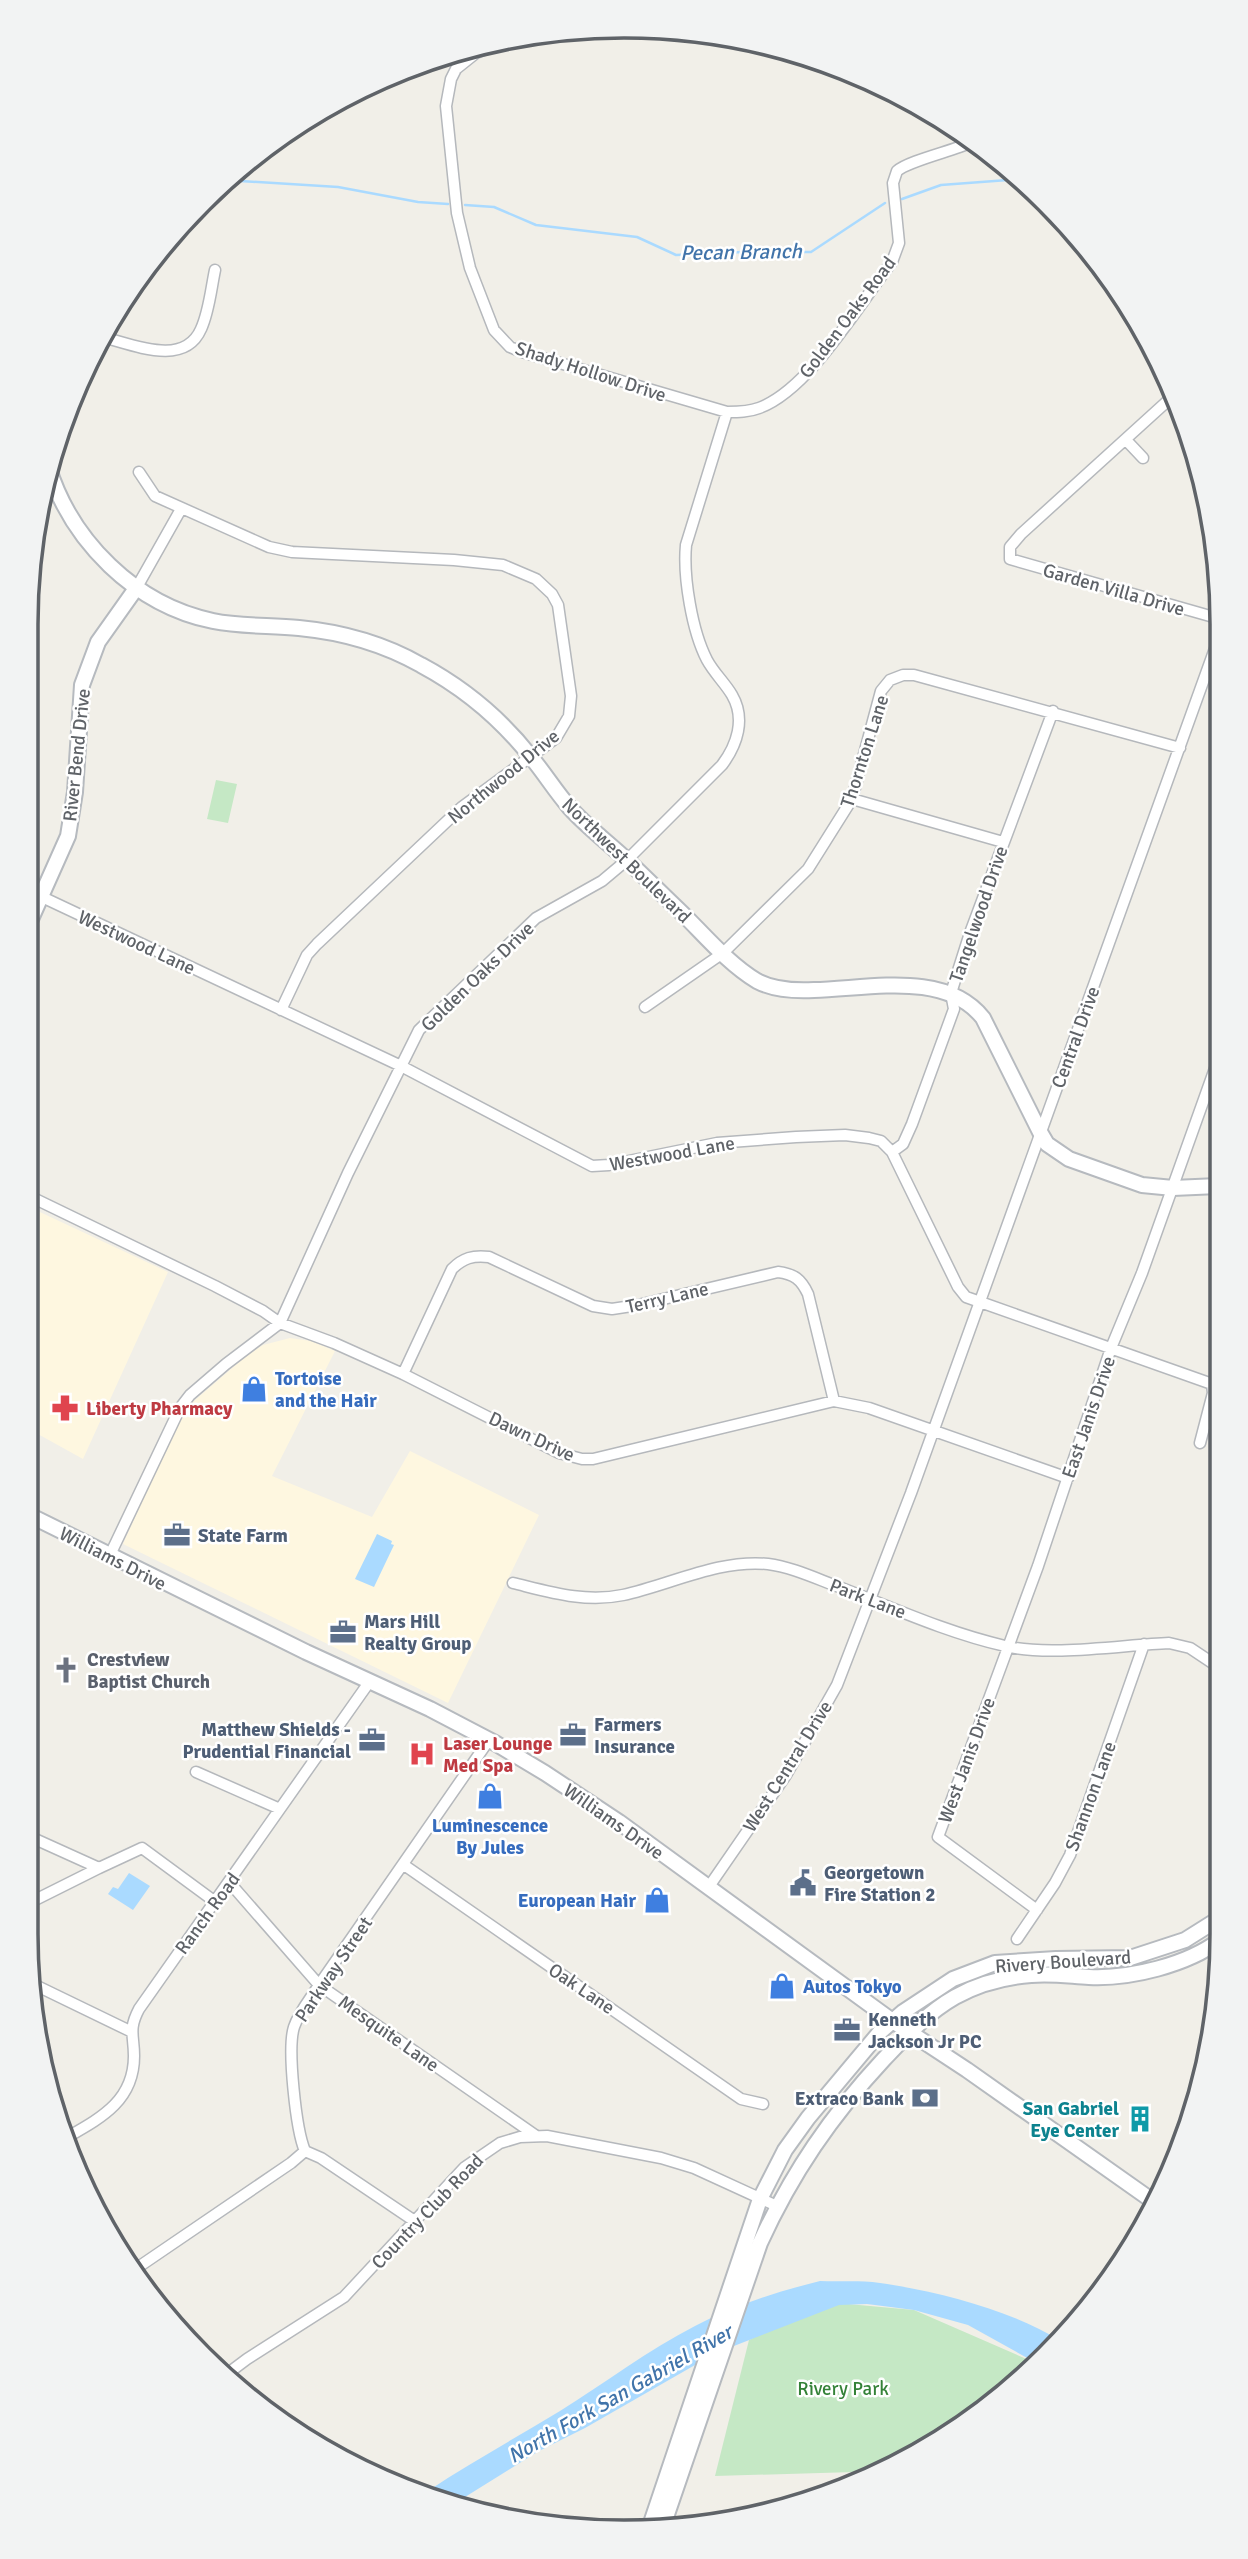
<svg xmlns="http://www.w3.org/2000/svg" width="1248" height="2559" font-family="Signika,sans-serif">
	<rect width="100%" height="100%" fill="#f1efe8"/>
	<path fill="#fef7e0" d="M27,1206L168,1272L83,1459L27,1428Z
		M290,1338L311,1341L335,1351L272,1476L372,1517L410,1451L539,1515L448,1703L123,1544L179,1418L187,1407L245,1357L263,1345Z"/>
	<path fill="#c5e8c5" d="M216,780L237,784L228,823L207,819Z
		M826,2302L914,2310L1038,2364L888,2471L715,2476L749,2340Z"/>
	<path fill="#aadaff" d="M377,1534L392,1541L391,1544L394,1545L374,1587L355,1579Z
		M129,1873L150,1886L133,1910L108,1894L113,1887L118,1889Z
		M820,2281C840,2282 860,2280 880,2283C936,2291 1011,2310 1059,2340L1047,2357L1038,2364L968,2325L914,2310L867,2304L839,2305L716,2353L585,2428L539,2451L457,2502L428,2491C471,2462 516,2438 560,2411C605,2383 648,2350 695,2326C735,2305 776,2292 820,2281Z"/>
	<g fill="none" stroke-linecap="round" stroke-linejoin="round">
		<path stroke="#aadaff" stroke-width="2.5" d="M225,180L338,187L418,202L448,204
			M902,199L941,185L1022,179
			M465,205L494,207L536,225L637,237L676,255L743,252H811L885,203"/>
		<g stroke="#b5b8bc" stroke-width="13">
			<path id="street" d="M509,40L476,53L456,69L451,79L446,106L457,213L470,268L494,330L510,347L522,352L727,412C738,412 749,412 759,408C809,390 859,304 892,262L899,243L893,183L897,171C908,161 952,151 970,143
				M102,337C132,344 184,368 201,329C209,312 211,289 215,270
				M1173,396L1021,534L1010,547V559L1217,618
				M1126,440L1143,458
				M139,472L155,496L269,547L292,552L454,560L503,565L536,579L552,594L558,605L571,696L569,716L556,738L462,807L317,944L307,955L281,1010
				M137,587L181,509
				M852,799L1003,842
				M42,897L401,1066L592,1166L609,1165L717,1143L796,1137L845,1135L869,1138L881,1141L892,1152L958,1287L966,1297L1212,1384L1213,1393L1200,1443
				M645,1007L723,953L808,869L852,799L881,691L890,680L903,675H914L1180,748
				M892,1152L903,1144L912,1124L954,1009L951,993L970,933L1053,711
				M27,1195L215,1286L263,1311L280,1323L334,1343L403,1374L559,1453L582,1459H593L834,1401L869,1408L1068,1478
				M403,1374L452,1269C463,1258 473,1255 489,1257L593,1306L612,1309L638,1305L778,1272C794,1274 801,1279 808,1294L834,1401
				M109,1557L180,1408L190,1395L226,1364L280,1323L348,1173L419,1030L536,918L602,881L627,860L722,765C737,745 746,719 732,695C725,683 714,673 707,660C692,631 683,577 686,545L727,412
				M513,1583C550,1592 585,1603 623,1595C670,1585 718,1559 768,1564C792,1567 817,1579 839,1587C893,1608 948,1633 1005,1646C1049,1657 1122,1645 1169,1643L1190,1648L1220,1668
				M196,1772L280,1809
				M26,1835L99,1868L142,1848L214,1901
				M404,1865L741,2099L763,2104
				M230,1883L319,1985L535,2135
				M708,1888L786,1775L837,1685L911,1493L1217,643
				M26,1908L35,1900L99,1868
				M1037,1910L938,1837L1038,1566L1111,1348L1142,1273L1218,1060
				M1017,1939L1055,1883L1070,1855L1144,1644
				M35,1985L130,2031
				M64,2139C99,2119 134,2102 134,2056C134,2035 128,2030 139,2009L370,1681
				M305,2151C296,2130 287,2048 294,2027C299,2012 311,1998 319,1985L489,1740
				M305,2151L321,2158L416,2222
				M134,2270L291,2163L305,2151
				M223,2377L247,2359L344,2297L465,2167L500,2143L520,2137L547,2136L661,2158L694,2168L777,2206"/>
		</g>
		<g stroke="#b6babf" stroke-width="18">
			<path id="secondary" d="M48,466C71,541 135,605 213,621C242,627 271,625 299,628C341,632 384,644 421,665C464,688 501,719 531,757C545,774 556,792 570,808C588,828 610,844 630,863C648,880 666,898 684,915C706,937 730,965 757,981C774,990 795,991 814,990C868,989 945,970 983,1018L1040,1132L1047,1144L1069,1159L1142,1185L1173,1188L1218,1186
				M27,928L68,836L75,792L82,685L98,642L137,587
				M27,1514L306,1652L430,1709L495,1743L545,1773L619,1822L891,2020L967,2070L1157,2204
				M650,2526L760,2199L785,2150L808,2118L880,2032L903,2012L953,1979L995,1963L1056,1959L1130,1958L1185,1940L1220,1918
				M663,2526L760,2243C792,2173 831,2116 884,2059C906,2036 927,2013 955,1997C978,1984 1005,1977 1031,1975C1051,1973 1070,1976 1089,1977C1130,1979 1187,1965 1220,1940"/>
		</g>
		<use href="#street" stroke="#fff" stroke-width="10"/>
		<use href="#secondary" stroke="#fff" stroke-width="14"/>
	</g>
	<defs>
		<g id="shop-bare" transform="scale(2.1)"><path d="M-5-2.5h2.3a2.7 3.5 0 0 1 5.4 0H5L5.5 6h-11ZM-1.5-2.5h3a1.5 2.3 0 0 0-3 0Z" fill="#3f7fe0" stroke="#fff" stroke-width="2.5" paint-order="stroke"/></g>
		<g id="pharmacy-bare" transform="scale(2.1)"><path d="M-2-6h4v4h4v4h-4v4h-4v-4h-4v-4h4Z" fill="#e0444e" stroke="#fff" stroke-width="2.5" paint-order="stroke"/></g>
		<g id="office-bare" transform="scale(2.1)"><path d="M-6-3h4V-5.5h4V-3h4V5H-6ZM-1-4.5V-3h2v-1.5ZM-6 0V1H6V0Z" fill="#5c6f8a" stroke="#fff" stroke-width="2.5" paint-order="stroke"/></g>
		<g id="church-bare" transform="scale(2.1)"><path d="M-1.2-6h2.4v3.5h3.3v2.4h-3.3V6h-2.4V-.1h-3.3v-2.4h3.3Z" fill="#6b7280" stroke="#fff" stroke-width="2.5" paint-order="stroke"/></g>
		<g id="hospital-bare" transform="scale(2.1)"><path d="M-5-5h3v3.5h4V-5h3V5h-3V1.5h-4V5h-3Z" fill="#e0444e" stroke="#fff" stroke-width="2.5" paint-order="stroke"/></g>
		<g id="civic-bare" transform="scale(2.1)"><path d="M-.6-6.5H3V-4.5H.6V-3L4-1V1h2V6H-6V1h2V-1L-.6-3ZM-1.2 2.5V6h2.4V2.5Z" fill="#5c6f8a" stroke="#fff" stroke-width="2.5" paint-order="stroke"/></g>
		<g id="bank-bare" transform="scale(2.1)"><path d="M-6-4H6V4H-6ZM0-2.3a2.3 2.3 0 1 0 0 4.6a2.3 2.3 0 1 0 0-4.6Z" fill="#5c6f8a" stroke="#fff" stroke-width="2.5" paint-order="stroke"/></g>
		<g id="building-bare" transform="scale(2.1)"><path d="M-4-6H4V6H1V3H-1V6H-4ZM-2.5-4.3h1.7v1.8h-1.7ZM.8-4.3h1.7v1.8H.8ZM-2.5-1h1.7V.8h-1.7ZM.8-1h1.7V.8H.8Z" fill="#0f9aa8" stroke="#fff" stroke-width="2.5" paint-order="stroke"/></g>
	</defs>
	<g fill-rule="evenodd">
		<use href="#shop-bare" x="254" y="1389"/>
		<use href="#pharmacy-bare" x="65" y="1408"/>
		<use href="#office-bare" x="177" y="1535"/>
		<use href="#office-bare" x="343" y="1632"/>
		<use href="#church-bare" x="66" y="1670"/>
		<use href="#office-bare" x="573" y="1735"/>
		<use href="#office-bare" x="372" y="1740"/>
		<use href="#hospital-bare" x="422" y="1754"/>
		<use href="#shop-bare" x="490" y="1796"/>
		<use href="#civic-bare" x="803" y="1883"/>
		<use href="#shop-bare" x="657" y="1900"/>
		<use href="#shop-bare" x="782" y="1986"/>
		<use href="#office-bare" x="847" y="2030"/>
		<use href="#bank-bare" x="925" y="2098"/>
		<use href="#building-bare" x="1140" y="2119"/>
	</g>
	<g text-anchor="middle" stroke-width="5" stroke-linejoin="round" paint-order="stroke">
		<g font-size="19" fill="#5f6368" stroke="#fff">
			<text transform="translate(847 317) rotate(-53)" y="7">Golden Oaks Road</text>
			<text transform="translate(591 371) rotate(18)" y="7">Shady Hollow Drive</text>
			<text transform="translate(1114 589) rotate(16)" y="7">Garden Villa Drive</text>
			<text transform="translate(864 751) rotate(-72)" y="7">Thornton Lane</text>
			<text transform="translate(76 755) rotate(-84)" y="7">River Bend Drive</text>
			<text transform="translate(503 776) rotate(-39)" y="7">Northwood Drive</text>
			<text transform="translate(627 860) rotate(44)" y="7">Northwest Boulevard</text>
			<text transform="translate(978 914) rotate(-71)" y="7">Tangelwood Drive</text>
			<text transform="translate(137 942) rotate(25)" y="7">Westwood Lane</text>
			<text transform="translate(477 976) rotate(-44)" y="7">Golden Oaks Drive</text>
			<text transform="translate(1075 1037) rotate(-70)" y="7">Central Drive</text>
			<text transform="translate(672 1153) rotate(-10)" y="7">Westwood Lane</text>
			<text transform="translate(667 1297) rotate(-13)" y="7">Terry Lane</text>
			<text transform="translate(1088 1417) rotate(-71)" y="7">East Janis Drive</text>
			<text transform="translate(532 1436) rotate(25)" y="7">Dawn Drive</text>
			<text transform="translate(113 1558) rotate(27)" y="7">Williams Drive</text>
			<text transform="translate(868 1598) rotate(21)" y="7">Park Lane</text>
			<text transform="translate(966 1760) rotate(-70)" y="7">West Janis Drive</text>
			<text transform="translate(787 1766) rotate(-58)" y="7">West Central Drive</text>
			<text transform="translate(1090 1796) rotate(-70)" y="7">Shannon Lane</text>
			<text transform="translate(614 1821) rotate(35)" y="7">Williams Drive</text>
			<text transform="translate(207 1913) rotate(-54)" y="7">Ranch Road</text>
			<text transform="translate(1063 1961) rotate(-4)" y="7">Rivery Boulevard</text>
			<text transform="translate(333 1969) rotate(-56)" y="7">Parkway Street</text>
			<text transform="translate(582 1988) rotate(34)" y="7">Oak Lane</text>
			<text transform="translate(389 2033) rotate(35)" y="7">Mesquite Lane</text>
			<text transform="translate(427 2211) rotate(-46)" y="7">Country Club Road</text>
		</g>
		<g font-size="19" font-weight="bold" fill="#366cbe" stroke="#fff" text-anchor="start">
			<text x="275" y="1385">Tortoise<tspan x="275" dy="22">and the Hair</tspan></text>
			<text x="490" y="1832" text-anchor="middle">Luminescence<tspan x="490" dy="22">By Jules</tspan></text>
			<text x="636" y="1907" text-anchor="end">European Hair</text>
			<text x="803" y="1993">Autos Tokyo</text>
		</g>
		<g font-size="19" font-weight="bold" fill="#be3a42" stroke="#fff" text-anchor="start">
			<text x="86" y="1415">Liberty Pharmacy</text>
			<text x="443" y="1750">Laser Lounge<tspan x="443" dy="22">Med Spa</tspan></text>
		</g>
		<g font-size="19" font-weight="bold" fill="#4e5e75" stroke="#fff" text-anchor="start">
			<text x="198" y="1542">State Farm</text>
			<text x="364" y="1628">Mars Hill<tspan x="364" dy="22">Realty Group</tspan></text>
			<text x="594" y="1731">Farmers<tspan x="594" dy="22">Insurance</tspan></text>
			<text x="351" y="1736" text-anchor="end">Matthew Shields -<tspan x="351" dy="22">Prudential Financial</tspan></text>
			<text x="824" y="1879">Georgetown<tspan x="824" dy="22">Fire Station 2</tspan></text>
			<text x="868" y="2026">Kenneth<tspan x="868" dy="22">Jackson Jr PC</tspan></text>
			<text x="904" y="2105" text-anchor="end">Extraco Bank</text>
		</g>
		<g font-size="19" font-weight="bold" fill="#5b616d" stroke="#fff" text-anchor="start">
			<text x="87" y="1666">Crestview<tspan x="87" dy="22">Baptist Church</tspan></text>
		</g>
		<g font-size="19" font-weight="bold" fill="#0d838f" stroke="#fff" text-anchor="end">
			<text x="1119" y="2115">San Gabriel<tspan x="1119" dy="22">Eye Center</tspan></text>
		</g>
		<g font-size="19" fill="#348238" stroke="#fff">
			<text x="843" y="2395">Rivery Park</text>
		</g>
		<g font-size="21" font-style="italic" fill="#4174aa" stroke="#fff">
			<text transform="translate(741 252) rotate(-1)" y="7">Pecan Branch</text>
			<text transform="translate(620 2394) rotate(-30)" y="7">North Fork San Gabriel River</text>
		</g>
	</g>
	<path d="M0 0H1248V2559H0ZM624 38H624A586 586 0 0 1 1210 624V1934A586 586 0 0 1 624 2520H624A586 586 0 0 1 38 1934V624A586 586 0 0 1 624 38Z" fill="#f2f3f3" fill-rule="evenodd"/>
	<path fill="none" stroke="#5f6368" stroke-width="3.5" d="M624 38H624A586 586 0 0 1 1210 624V1934A586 586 0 0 1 624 2520H624A586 586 0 0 1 38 1934V624A586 586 0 0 1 624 38Z"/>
</svg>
